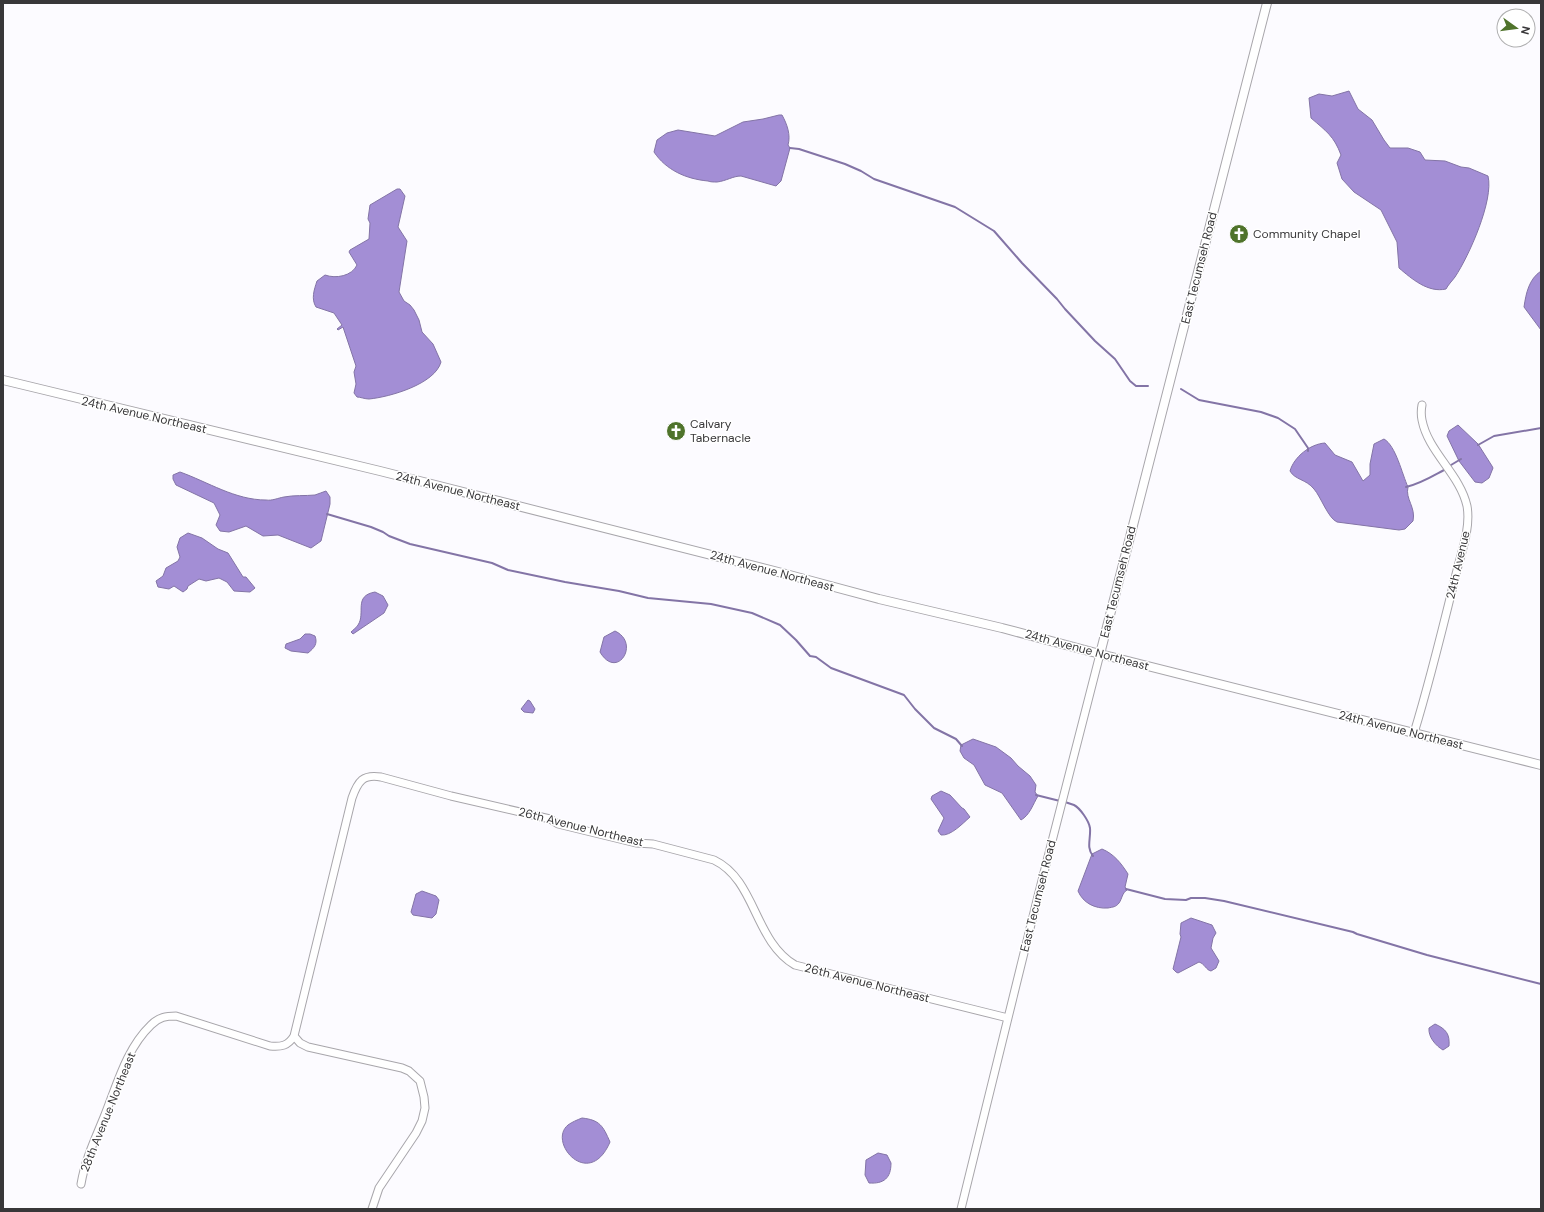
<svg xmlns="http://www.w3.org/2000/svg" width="1544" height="1212" font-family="'DM Sans',sans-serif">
	<rect width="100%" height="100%" fill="#fcfbff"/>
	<path fill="#a38ed5" stroke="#8374a6" d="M1349,91L1358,109L1372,120L1384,140L1390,148H1408L1420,152L1425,160L1445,161L1461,167L1469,168L1488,176C1494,200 1469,256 1455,277C1452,281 1448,285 1446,289C1428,293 1412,279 1399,268L1397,242L1381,210L1354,192L1342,179L1337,163L1341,155C1334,136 1326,131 1311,118L1309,98L1319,94L1332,96Z
		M779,115H782C787,124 791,135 788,145L790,148L781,181L776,186L741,176C733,176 726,181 717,182C714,182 710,182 708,181C686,179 666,170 654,152L657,140L667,133L678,130L715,136L743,122L763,119Z
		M397,189H400L405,196L398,227L407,241L399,292L404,301L410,305L414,310L419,320L422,332L433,344L441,362C435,384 390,397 369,399C365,399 360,397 357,397L354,393L356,384L354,372L356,366L343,327L338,330L337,329L342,325L334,313L316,307C311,299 314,290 317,281L325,275C336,279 352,276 357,265L349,252L350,250L369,239L370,223L368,219L370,205Z
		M1541,271V330L1524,307C1526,293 1529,279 1541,271Z
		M1458,425L1478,444L1492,466L1493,468L1489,478L1482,483L1475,482L1459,461L1447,436L1449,431Z
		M1384,439C1396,446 1402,474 1408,487C1405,499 1416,507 1413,521L1405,529L1399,530L1337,522C1328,518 1321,497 1314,489C1306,479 1295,480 1290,471C1294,457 1310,444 1325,443L1335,455L1352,462L1363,481L1370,475V464L1374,444Z
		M180,472C208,482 235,500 266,500C272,501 278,498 284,497C294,495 305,496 315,495C319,494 322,492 326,491L330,497V504L321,541L311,548L278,535L263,536L246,526L229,532L220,531L216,525L220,515L214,503L176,485L173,479V475Z
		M188,533L202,538L218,549L228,553L243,577H246L255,588L250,592L234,591L227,582L219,578L206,581L199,579L188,586L187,589L183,592L174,586L169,589L158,587L156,581L163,576L166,568L178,561L180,557L177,547L180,538Z
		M375,592L383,596L388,605L384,613L353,634L351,632C353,630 357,627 358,625C366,613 353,596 375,592Z
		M615,631C641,643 617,681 600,652L604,637Z
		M305,634H310L315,636C318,644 314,648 308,653L291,651L285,648L286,644L300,639Z
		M528,700L530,701L535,709L533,713L524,712L521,709Z
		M973,739L996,747L1011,758L1018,766L1030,776L1036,785L1035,792L1038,796C1033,804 1030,815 1021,820L1002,793L985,785L974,765L964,758L960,751L961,745Z
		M941,791L950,795L962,808L964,809L970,817C962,824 951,836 941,835L938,831L944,818L931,799L932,796Z
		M1102,849C1114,854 1121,863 1128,874L1125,887L1127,890C1122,893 1122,899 1119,903C1116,907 1113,907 1108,908C1095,909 1083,903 1078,891L1092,854Z
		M422,891L436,896L439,900L436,914L432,918L413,915L411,912L416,894Z
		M1191,918L1212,925L1216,933L1213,938L1211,948L1219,961L1216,968L1211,971C1206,970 1205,964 1199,962L1178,973L1176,972L1173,969L1181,937L1180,934L1181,923Z
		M1435,1024C1446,1029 1450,1034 1449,1046L1443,1050C1436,1046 1428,1037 1429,1028Z
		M582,1118C600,1120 603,1126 610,1142C589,1191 547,1142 568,1125C572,1122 577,1120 582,1118Z
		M878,1153L887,1155L891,1163C891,1178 884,1184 869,1183L865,1175L866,1160Z"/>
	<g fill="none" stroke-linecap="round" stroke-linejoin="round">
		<path stroke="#8374a6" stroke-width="2" d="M790,148L799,149L845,164L861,171L874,179L955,207L994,231L1022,263L1057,299L1065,309L1095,341L1115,359L1130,381L1136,386H1148
			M1181,389L1199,400L1261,412L1278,418L1295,429L1308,448V451
			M1478,445L1494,436L1541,428
			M1451,465L1461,459
			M1406,487C1420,484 1431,477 1444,470
			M327,514L371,527L383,532L389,536L410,544L492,563L508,570L565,582L619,591L648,598L711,604L752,613L780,625L796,640L810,656L816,657L831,668L904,695L915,709L934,728L956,739L962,746
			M1036,795L1060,801
			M1065,802C1068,803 1071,804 1074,805C1080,808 1089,821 1090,828C1091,838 1086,848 1093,856
			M1126,889L1165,899L1186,900L1191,898H1205L1224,901L1353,932L1357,934L1427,955L1541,984"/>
		<g stroke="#a8a6ab" stroke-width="9">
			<path id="minor" d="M1414,733C1430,681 1443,627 1456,574C1461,553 1471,528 1467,506C1460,474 1428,452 1422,420C1421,415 1421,410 1422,405
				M294,1036L352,798C358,781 363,774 381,777L451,796L550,819L558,824L636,843L653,844L714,860C756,880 754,941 795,965L1008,1018
				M81,1184C85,1160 95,1139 104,1117C117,1085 126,1049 151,1025C159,1017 166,1016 176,1016L270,1046C281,1047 288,1046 294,1036L300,1043L308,1047L402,1068L409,1071L420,1081L424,1097L425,1108L422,1121L416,1133L379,1188L372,1209
				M961,1209L1039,892L1100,654"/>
		</g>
		<g stroke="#a8a6ab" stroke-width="10">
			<path id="tertiary" d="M3,380L380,471L782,573L879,599L1002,628L1100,654L1541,765
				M1100,654L1267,3"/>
		</g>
		<use href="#minor" stroke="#fff" stroke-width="7"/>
		<use href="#tertiary" stroke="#fff" stroke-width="8"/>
	</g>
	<defs>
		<g id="church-disc" transform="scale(1)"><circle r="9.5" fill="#4f732b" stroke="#fff"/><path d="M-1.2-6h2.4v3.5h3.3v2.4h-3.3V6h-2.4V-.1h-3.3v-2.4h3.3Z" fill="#fff"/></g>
	</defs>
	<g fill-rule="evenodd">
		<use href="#church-disc" x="1239" y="234"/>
		<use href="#church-disc" x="676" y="431"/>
	</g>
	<g text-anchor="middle" stroke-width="3" stroke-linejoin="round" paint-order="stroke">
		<g font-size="12" fill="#383739" stroke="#fff" text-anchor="start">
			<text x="1253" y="238">Community Chapel</text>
			<text x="690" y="428">Calvary<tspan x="690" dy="14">Tabernacle</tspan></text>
		</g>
		<g font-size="12" fill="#383739" stroke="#fff">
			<text transform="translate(1199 268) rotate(-76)" y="4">East Tecumseh Road</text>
			<text transform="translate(144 415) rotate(13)" y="4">24th Avenue Northeast</text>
			<text transform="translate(458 491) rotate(14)" y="4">24th Avenue Northeast</text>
			<text transform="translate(1458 565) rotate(-77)" y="4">24th Avenue</text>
			<text transform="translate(772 571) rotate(15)" y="4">24th Avenue Northeast</text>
			<text transform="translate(1118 582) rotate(-76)" y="4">East Tecumseh Road</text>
			<text transform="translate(1087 650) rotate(15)" y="4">24th Avenue Northeast</text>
			<text transform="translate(1401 730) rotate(14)" y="4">24th Avenue Northeast</text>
			<text transform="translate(581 827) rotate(14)" y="4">26th Avenue Northeast</text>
			<text transform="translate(1038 896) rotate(-76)" y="4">East Tecumseh Road</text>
			<text transform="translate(867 983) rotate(14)" y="4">26th Avenue Northeast</text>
			<text transform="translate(108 1112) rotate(-68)" y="4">28th Avenue Northeast</text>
		</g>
	</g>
	<rect width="1544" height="1212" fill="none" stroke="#383739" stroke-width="8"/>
	<g transform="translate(1516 28) rotate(104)"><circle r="19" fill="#ffffff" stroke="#afafb0"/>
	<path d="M0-3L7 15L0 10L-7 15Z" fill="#4f732b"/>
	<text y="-6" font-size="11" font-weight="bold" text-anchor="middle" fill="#383739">N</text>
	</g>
</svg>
